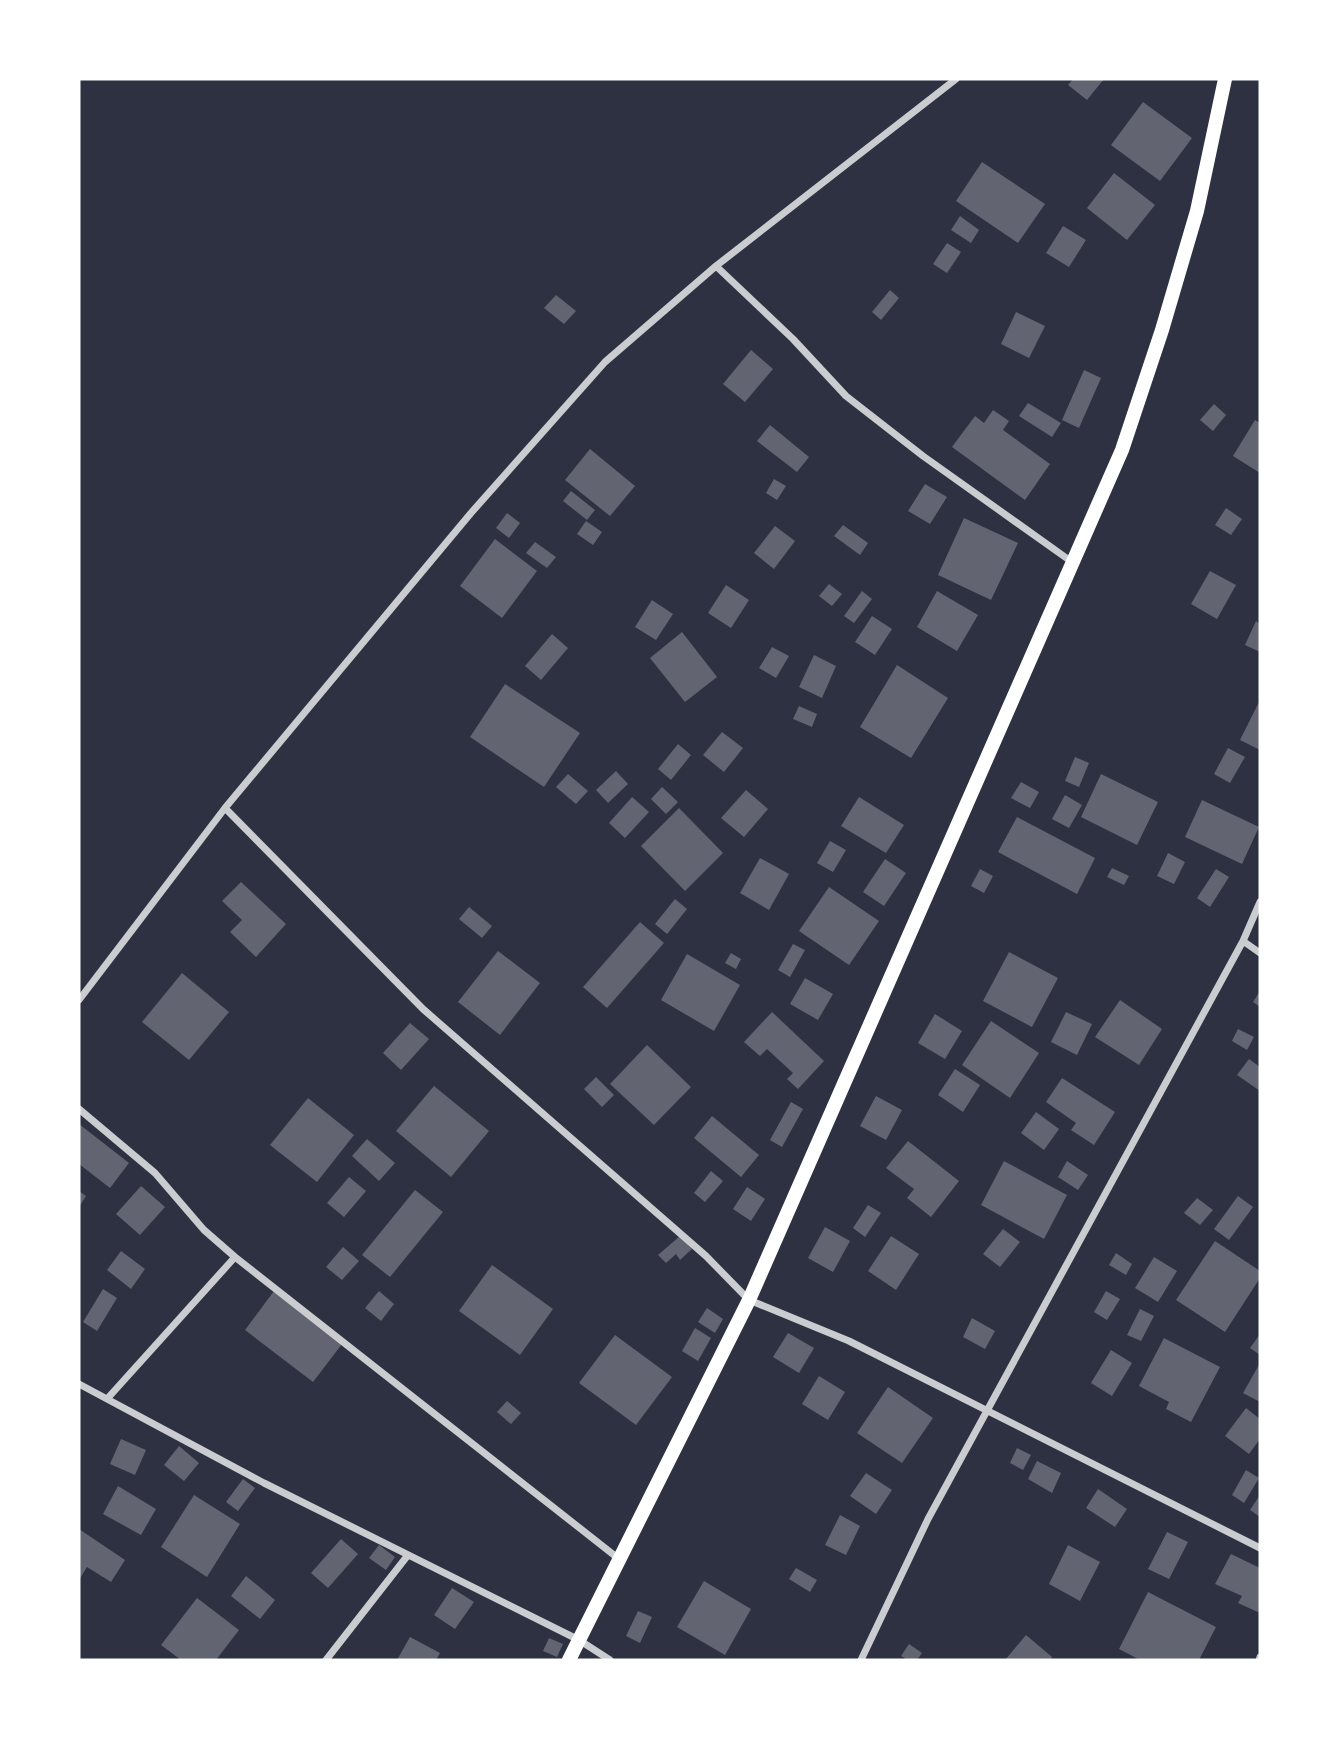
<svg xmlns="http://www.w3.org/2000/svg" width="1339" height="1739" font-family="'Times New Roman',serif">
	<rect width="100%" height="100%" fill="#2d3142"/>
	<path fill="#626471" d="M1073,79H1104L1087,100L1068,85Z
		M1143,102L1192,138L1160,181L1111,145Z
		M982,162L1045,204L1018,243L956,201Z
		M1114,173L1155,205L1127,240L1087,208Z
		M960,216L979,230L971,243L951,230Z
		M1063,226L1086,240L1069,267L1046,253Z
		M947,243L961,252L947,273L933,264Z
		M890,290L899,298L881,320L872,312Z
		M556,295L576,311L564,324L544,308Z
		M1016,312L1045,326L1029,358L1001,344Z
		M751,350L773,369L745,402L723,384Z
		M1084,370L1101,378L1079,428L1062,420Z
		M1028,403L1061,423L1052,437L1019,416Z
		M1214,404L1226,415L1213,431L1200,420Z
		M993,410L1009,421L1003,430L1050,464L1025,500L952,447L975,416L984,423Z
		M1255,420L1260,423V473L1233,456Z
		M770,425L809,457L797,472L757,441Z
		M590,449L635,486L610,516L565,480Z
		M774,479L786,486L777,500L766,493Z
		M925,484L947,497L930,524L908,511Z
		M571,491L595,510L587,520L563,501Z
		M1226,508L1242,519L1231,535L1215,525Z
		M507,513L520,523L509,538L496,528Z
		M964,518L1018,543L991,600L938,575Z
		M586,521L602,532L593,545L577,534Z
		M843,525L868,543L860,555L834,536Z
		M775,526L795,541L774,569L754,553Z
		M495,539L537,571L502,618L460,586Z
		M535,542L556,557L547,568L526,553Z
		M1210,571L1236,585L1217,619L1191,604Z
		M829,584L842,594L832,606L819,596Z
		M726,585L749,600L731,628L708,613Z
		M862,591L872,599L854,623L844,616Z
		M937,591L978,615L957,651L917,627Z
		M652,600L673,614L656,640L635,627Z
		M872,616L892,629L875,655L855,642Z
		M1256,621L1260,624V652L1245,645Z
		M682,632L717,677L685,702L650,658Z
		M552,634L568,648L541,680L525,666Z
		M772,647L789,656L776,678L759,668Z
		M814,655L836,666L822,698L799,687Z
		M897,665L948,698L911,758L860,727Z
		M505,684L580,733L544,787L470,737Z
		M1260,700V750L1240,740Z
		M799,706L817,714L812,727L793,719Z
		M722,732L743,748L724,772L703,755Z
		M678,744L691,755L671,780L658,769Z
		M1228,748L1245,757L1230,783L1214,774Z
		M1075,757L1089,763L1079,787L1065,781Z
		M616,771L628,784L608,803L596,790Z
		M568,774L588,791L576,804L556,787Z
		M1101,774L1158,802L1137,845L1081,817Z
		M1021,782L1039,792L1030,808L1011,798Z
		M662,787L678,802L666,814L651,799Z
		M746,790L768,809L744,837L721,818Z
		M1065,795L1082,805L1069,828L1052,819Z
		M632,797L649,812L625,838L609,823Z
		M859,797L904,825L886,853L841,826Z
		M1202,800L1259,827L1242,864L1185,837Z
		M679,808L723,853L685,891L641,846Z
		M1017,817L1095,858L1077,894L998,852Z
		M830,841L846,850L833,872L817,863Z
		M1168,853L1185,862L1174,884L1157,876Z
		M760,858L789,874L769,910L740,893Z
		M885,859L906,873L884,906L863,892Z
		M1112,868L1129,876L1124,885L1107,877Z
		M980,869L993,876L984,893L971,886Z
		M1216,869L1229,877L1210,907L1197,898Z
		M241,882L286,924L256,957L230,932L242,920L222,901Z
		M829,887L879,921L849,965L799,931Z
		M675,899L687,909L667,934L655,924Z
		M469,907L492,926L482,938L459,919Z
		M640,922L664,943L607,1008L583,987Z
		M793,944L805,950L790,977L778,970Z
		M498,951L540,983L500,1035L458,1002Z
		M1009,952L1058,978L1032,1027L983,1001Z
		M731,953L741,959L736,969L725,963Z
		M687,954L740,985L714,1031L661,1000Z
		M182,973L229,1012L189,1060L142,1022Z
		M805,978L833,994L818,1020L790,1004Z
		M1260,991V1007L1253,1002Z
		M1120,1000L1162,1029L1139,1065L1095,1037Z
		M772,1012L824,1061L798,1089L787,1079L793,1073L767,1049L760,1056L744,1042Z
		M1066,1012L1092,1024L1077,1055L1051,1042Z
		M935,1014L962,1031L945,1059L918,1043Z
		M991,1021L1039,1053L1010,1098L962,1065Z
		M410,1023L429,1039L401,1070L383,1053Z
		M1238,1029L1254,1037L1247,1050L1232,1041Z
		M647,1045L691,1087L654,1125L610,1084Z
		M1249,1059L1260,1067V1091L1237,1075Z
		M955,1069L980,1085L963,1112L938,1095Z
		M596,1077L614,1095L602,1107L584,1089Z
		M1062,1078L1115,1112L1094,1145L1071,1130L1076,1123L1046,1102Z
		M434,1086L489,1131L451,1177L396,1131Z
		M876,1096L902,1110L886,1140L860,1126Z
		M308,1098L354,1135L317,1182L270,1145Z
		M791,1102L803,1109L782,1147L770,1140Z
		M1036,1112L1059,1129L1044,1150L1021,1133Z
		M712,1116L759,1155L741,1177L694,1138Z
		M79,1124L129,1163L110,1188L79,1164Z
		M367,1139L395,1163L379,1181L352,1156Z
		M908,1141L959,1181L931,1217L907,1198L914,1189L886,1168Z
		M1004,1161L1067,1195L1044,1239L981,1205Z
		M1067,1161L1088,1175L1078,1190L1058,1177Z
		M711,1171L723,1181L705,1202L694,1193Z
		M349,1177L366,1191L344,1217L327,1203Z
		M141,1186L165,1207L140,1235L116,1214Z
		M747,1187L765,1199L751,1221L733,1209Z
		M415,1190L443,1212L390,1277L362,1255Z
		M79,1191L86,1196L79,1207Z
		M1238,1196L1253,1207L1229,1240L1214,1229Z
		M1197,1198L1213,1210L1200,1225L1184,1213Z
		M868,1205L881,1213L865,1237L853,1228Z
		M825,1227L850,1241L833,1272L808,1258Z
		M1003,1229L1020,1242L1000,1267L983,1254Z
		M680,1236L692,1249L680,1260L676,1254L666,1263L658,1255Z
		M891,1236L919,1254L896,1290L868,1271Z
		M1215,1241L1260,1271V1278L1225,1332L1176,1300Z
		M343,1247L359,1261L342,1280L326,1267Z
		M121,1251L145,1269L131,1289L107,1270Z
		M1116,1253L1132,1264L1126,1275L1109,1265Z
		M1154,1257L1177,1271L1158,1302L1135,1288Z
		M492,1265L553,1309L520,1355L459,1311Z
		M103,1289L117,1298L97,1331L83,1322Z
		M274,1291L342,1344L313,1382L245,1330Z
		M379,1291L394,1304L381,1321L365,1308Z
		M1106,1291L1120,1299L1107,1320L1094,1312Z
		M707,1308L723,1319L715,1333L698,1322Z
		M1140,1309L1154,1316L1141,1341L1127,1335Z
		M972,1318L995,1331L985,1349L963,1337Z
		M695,1328L711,1338L698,1361L682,1351Z
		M788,1333L814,1348L799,1373L773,1357Z
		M1260,1334V1355L1250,1348Z
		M615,1335L672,1377L636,1425L579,1383Z
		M1164,1338L1220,1367L1191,1422L1166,1409L1169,1402L1139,1386Z
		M1111,1350L1132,1363L1112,1396L1091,1383Z
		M1260,1363V1402L1243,1393Z
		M819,1376L845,1392L828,1420L802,1404Z
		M888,1387L933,1418L902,1463L857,1433Z
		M507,1401L521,1413L511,1424L497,1412Z
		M1246,1408L1260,1419V1439L1249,1454L1225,1436Z
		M121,1439L146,1450L135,1475L110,1464Z
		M179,1446L199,1463L184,1481L164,1465Z
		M1017,1448L1031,1455L1023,1470L1010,1463Z
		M1037,1461L1061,1473L1052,1493L1028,1479Z
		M1246,1470L1259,1478L1244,1503L1232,1495Z
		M866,1473L892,1490L876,1514L850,1496Z
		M243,1479L255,1488L238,1511L226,1502Z
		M118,1486L156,1509L141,1535L103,1514Z
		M1098,1489L1127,1509L1115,1527L1086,1508Z
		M194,1495L240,1524L207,1577L161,1547Z
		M1260,1495V1517L1250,1510Z
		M840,1515L860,1526L846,1555L825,1545Z
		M79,1529L125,1560L111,1582L87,1567L79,1580Z
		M1167,1532L1188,1542L1169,1579L1148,1569Z
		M341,1539L358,1554L328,1588L311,1573Z
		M379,1545L395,1557L386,1570L369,1558Z
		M1068,1545L1100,1562L1080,1601L1049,1584Z
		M1231,1554L1260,1568V1613L1238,1603L1242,1596L1215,1584Z
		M796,1568L817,1580L810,1592L789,1579Z
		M246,1576L275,1600L260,1619L231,1596Z
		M704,1581L751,1609L725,1655L677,1627Z
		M452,1588L474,1602L455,1629L434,1615Z
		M1148,1592L1216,1627L1199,1660H1140L1119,1649Z
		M197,1598L239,1630L216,1660H181L161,1645Z
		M638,1611L652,1617L640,1643L626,1636Z
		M1026,1635L1052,1657L1050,1660H1005Z
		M410,1637L440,1653L436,1660H397Z
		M549,1638L563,1644L557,1657L543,1651Z
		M909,1644L922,1653L917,1660H908L901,1656Z"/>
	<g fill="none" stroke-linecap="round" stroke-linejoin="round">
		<path stroke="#caccd0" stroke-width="7" d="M716,266L793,339L846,396L923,456L1072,562
			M225,808L423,1009L706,1256L749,1300L849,1341L1260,1548
			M1243,941L1260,953
			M79,1000L225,808L471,513L605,362L716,266L956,79
			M79,1109L155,1173L204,1230L235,1257L619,1559
			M79,1384L264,1483L579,1640L610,1660
			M107,1399L235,1257
			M326,1660L408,1555
			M861,1660L928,1519L1243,941L1260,902
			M1259,1660L1260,1657"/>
		<path stroke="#fff" stroke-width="14" d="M569,1660L749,1300L1122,450L1162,330L1197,211L1225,79"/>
	</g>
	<rect width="1339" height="1739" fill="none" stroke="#ffffff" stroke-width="161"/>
</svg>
